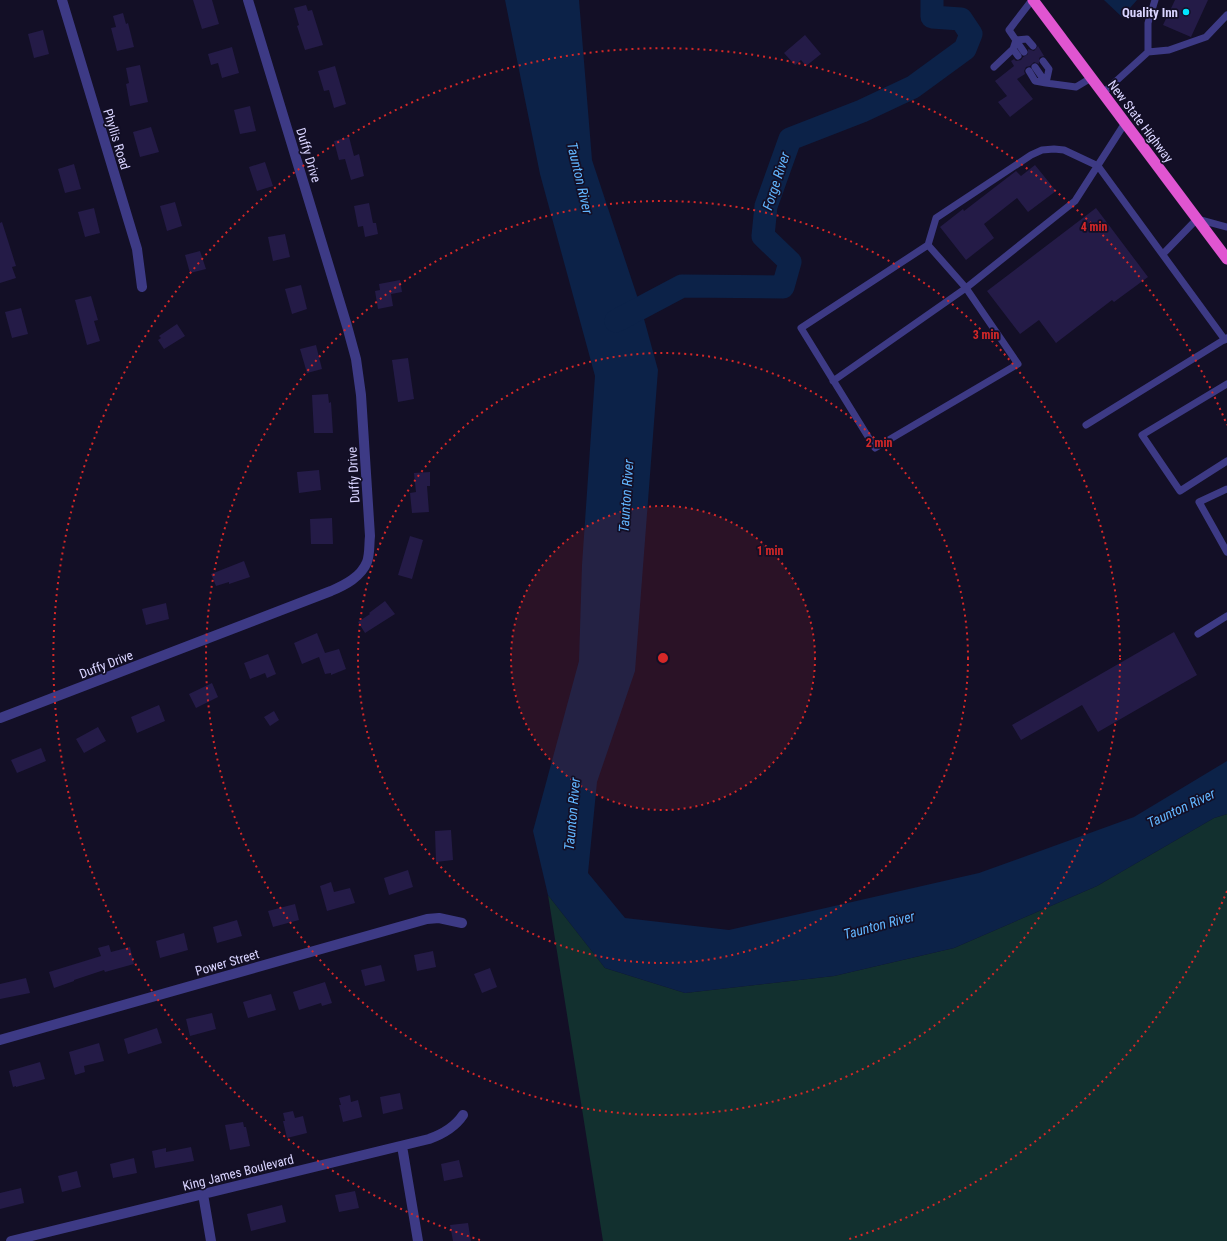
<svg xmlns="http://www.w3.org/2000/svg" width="1227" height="1241" font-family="'Roboto Condensed',sans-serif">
	<rect width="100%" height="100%" fill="#130f26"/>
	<path fill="#12302f" d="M1227,814V1241H603L548,895L605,968L685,993L834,976L954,948L1097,886L1214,818Z"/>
	<path fill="#0c2248" d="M505,0H579L592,160L641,308L658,370L635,671L597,782L588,873L625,918L729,930L979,873L1134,817L1227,761V814L1214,818L1097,886L954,948L834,976L685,993L605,968L548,895L533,831L579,661L582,565L595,376L540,174Z
		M1104,0H1137L1122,17Z"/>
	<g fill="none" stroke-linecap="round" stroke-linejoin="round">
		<path stroke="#0c2248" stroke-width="23" d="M616,321L682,286L783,287L790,262L763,236L766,206L790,139L862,111L913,87L965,49L971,34L961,19L932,17V0"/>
	</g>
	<path fill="#241b47" d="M193,0H212L219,24L202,29Z
		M1175,0H1208L1191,37L1163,25Z
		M306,5L308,11L312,10L323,45L305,50L297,26L299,25L294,8Z
		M123,13L126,24L128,23L134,47L117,51L111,28L116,27L113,16Z
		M43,30L49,54L34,58L28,34Z
		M805,35L821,54L806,66L801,60L795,65L784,53Z
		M1038,46L1044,56L1040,57L1039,59V64L1034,62L1030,66L1026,67L1024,71L1025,74L1017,79L1033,99L1010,117L998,102L1007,96L995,81L1014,66L1011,61L1014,59L1016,61L1021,60L1023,57L1028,54V49L1034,51Z
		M232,47L239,73L222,78L218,63L211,65L208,54Z
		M140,65L148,102L130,106L126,84L129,83L126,68Z
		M335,66L346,104L334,108L329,90L324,91L318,71Z
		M250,106L256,131L240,134L234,110Z
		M151,127L159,152L140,157L133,132Z
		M349,137L354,156L359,154L364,176L351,180L345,159L339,160L334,141Z
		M265,162L273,186L257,191L249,167Z
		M74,164L81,189L65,193L58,169Z
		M1035,165L1056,191L1028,212L1017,198L984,224L994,238L966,260L940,227L963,209L964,211L1016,171L1021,176Z
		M175,202L182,226L167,231L160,206Z
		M369,203L373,223H376L378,234L365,237L363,226L358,227L354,206Z
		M94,208L100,233L85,237L78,212Z
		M1096,208L1148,277L1114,302L1112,300L1056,343L1039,320L1020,334L987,291Z
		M2,222L16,266L12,267L16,278L0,283V223Z
		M285,234L290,257L273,261L268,237Z
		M200,251L206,269L190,273L185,255Z
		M400,280L402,292L391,294L393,306L378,309L375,291L380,290L379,284Z
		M301,285L307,309L292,314L285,289Z
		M91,296L98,320L94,321L100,341L87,345L75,300Z
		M21,308L28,334L12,338L5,312Z
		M177,324L185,336L164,349L158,340L161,338L159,336Z
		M316,345L322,369L307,373L300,349Z
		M408,358L414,399L398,402L392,360Z
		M328,394L329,403L331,402L333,433H314L312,395Z
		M319,470L321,490L299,493L297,472Z
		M430,472V486H427L429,512L412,513L410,493L416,492L414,473Z
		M332,518L333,544H311L310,519Z
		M410,536L423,540L412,579L398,575Z
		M244,561L250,577L229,584V582L216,586L211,574Z
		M385,601L395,614L365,633L358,622L370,614L369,613Z
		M166,603L169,619L146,625L142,609Z
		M1174,632L1197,675L1098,732L1082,705L1021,740L1012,725Z
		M317,633L325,653L339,649L346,669L331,675V673L325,674L319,657L302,664L294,643Z
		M268,654L276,674L267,678L265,673L250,679L244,663Z
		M212,683L218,697L196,708L189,694Z
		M159,705L165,721L137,733L131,717Z
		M274,711L279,720L270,726L264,717Z
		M98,727L106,741L84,753L76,739Z
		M41,748L46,761L17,773L11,760Z
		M451,830L453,860L436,862L435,831Z
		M408,870L413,887L389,895L384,878Z
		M331,882L334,892L350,888L355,903L327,911L320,886Z
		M295,904L299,920L273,927L268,911Z
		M237,920L242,936L217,943L213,927Z
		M184,933L188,950L160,958L156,941Z
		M109,945L111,952L130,947L134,964L105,972L104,970L74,980V981L54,988L49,972L101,956L98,948Z
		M433,951L436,967L417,971L414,955Z
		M381,965L385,981L365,986L361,970Z
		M490,968L497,987L482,993L474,974Z
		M26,978L30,993L0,999V984Z
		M325,982L332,1003L322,1006L321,1003L299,1010L293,992Z
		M271,994L276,1010L248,1018L243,1002Z
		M212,1013L216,1029L190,1036L186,1019Z
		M157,1028L162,1043L128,1054L124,1039Z
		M99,1043L104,1061L84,1066L85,1072L75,1075L69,1052Z
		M40,1062L45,1079L16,1087V1086L13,1087L9,1071Z
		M400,1093L403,1109L383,1114L380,1097Z
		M350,1095L351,1102L358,1100L362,1117L343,1122L339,1105H341L339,1098Z
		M293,1111L295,1118L303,1116L307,1133L287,1138L283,1121H285L283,1113Z
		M243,1122L244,1127H246L250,1146L230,1150L225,1125Z
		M191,1147L194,1161L155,1168L152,1151L166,1148V1152Z
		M134,1158L137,1173L113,1178L110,1164Z
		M459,1160L463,1177L444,1181L441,1164Z
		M77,1171L81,1187L62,1192L58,1176Z
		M21,1188L24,1203L0,1209V1193Z
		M355,1191L359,1208L339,1212L335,1195Z
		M282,1205L286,1222L251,1231L247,1214Z
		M468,1223L471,1241H453L450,1225Z"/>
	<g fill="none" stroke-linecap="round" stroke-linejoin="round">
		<path stroke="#3d3a85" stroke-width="7" d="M1024,52L1009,30L1032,0
			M1148,52V23L1155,0
			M1018,56L1013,49L1016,40L1027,39L1033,46
			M994,67L1013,49
			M1035,67L1046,83L1076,87L1091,78
			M1029,71L1035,81L1046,83L1049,69L1043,61
			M1103,93L1148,52L1169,50L1206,37L1227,15
			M928,245L966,288L1018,364L875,448L801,328Z
			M928,245L936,218L1031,155L1042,150L1054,149L1064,150L1098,166L1225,340
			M1163,254L1197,219L1227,227
			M833,381L966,288L1075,201L1125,123
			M1227,384L1142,435L1180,491L1227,461
			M1086,425L1227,338
			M1227,489L1199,502L1227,552
			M1198,634L1227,616"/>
		<path stroke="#3d3a85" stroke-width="10" d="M62,0L137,249L142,287
			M0,718L331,591C345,585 361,577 367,562C370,554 369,544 370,536L361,395L356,359L347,326L248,0
			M0,1040L427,919L439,918L462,923
			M402,1146L418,1241
			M203,1194L211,1241
			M11,1241L429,1139C443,1134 455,1127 463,1115"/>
		<path stroke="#e055d1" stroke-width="11" d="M1033,0L1227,259"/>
	</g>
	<circle cx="663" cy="658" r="152" fill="#d62828" fill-opacity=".12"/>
	<g fill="none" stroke="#d62828" stroke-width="2" stroke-dasharray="2 4">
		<circle cx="663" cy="658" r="152"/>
		<circle cx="663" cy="658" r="305"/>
		<circle cx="663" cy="658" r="457"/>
		<path d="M1227 891A610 610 0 0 1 846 1240M480 1240A610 610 0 1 1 1227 425"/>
	</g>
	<circle fill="#00e5ff" stroke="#130f26" stroke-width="1.5" cx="1186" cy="12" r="4"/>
	<g text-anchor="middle" stroke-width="3.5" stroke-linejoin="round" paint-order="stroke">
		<g font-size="13" font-weight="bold" fill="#d9d4ff" stroke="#130f26" text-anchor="end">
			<text x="1178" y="17">Quality Inn</text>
		</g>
		<g font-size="13" fill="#d9d4ff" stroke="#130f26">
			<text transform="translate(1141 121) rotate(53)" y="5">New State Highway</text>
			<text transform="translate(117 139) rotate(73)" y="5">Phyllis Road</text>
			<text transform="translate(309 155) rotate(73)" y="5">Duffy Drive</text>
			<text transform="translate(353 475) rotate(-93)" y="5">Duffy Drive</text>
			<text transform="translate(106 664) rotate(-21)" y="5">Duffy Drive</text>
			<text transform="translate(227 962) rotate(-16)" y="5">Power Street</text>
			<text transform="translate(238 1172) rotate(-14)" y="5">King James Boulevard</text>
		</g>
		<g font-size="14" font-style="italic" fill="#62b6ff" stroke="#130f26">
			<text transform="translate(580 178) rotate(77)" y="5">Taunton River</text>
			<text transform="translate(776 181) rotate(-72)" y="5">Forge River</text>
			<text transform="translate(626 496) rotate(-86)" y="5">Taunton River</text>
			<text transform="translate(1181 808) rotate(-25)" y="5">Taunton River</text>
			<text transform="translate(572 814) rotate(-85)" y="5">Taunton River</text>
			<text transform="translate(879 925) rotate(-15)" y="5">Taunton River</text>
		</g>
	</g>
	<circle cx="663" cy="658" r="6" fill="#d62828" stroke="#130f26" stroke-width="2"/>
	<g font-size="12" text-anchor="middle" font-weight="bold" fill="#d62828" stroke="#130f26" stroke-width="3.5" stroke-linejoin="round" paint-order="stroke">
		<text x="1094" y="231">4 min</text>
		<text x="986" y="339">3 min</text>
		<text x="879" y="447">2 min</text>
		<text x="770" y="555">1 min</text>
	</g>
</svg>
